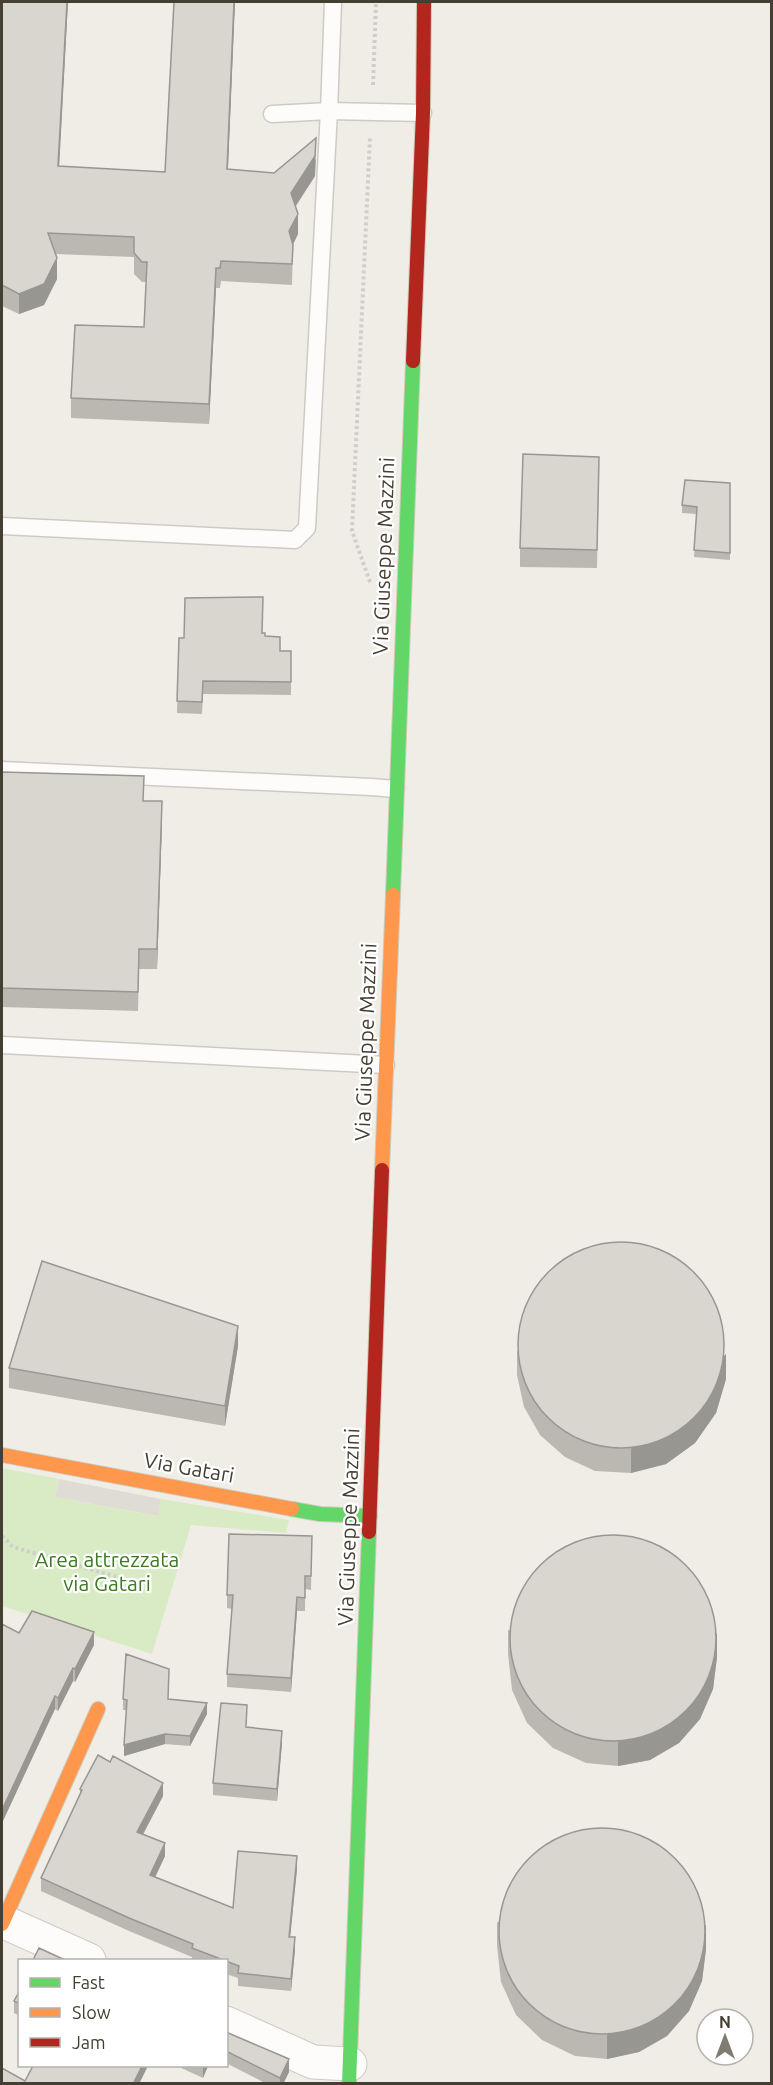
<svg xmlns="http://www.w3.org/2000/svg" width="773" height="2085" font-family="Ubuntu,sans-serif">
	<rect width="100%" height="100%" fill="#f0ede6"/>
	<path fill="#d9ebc4" d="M2,1468L59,1479L55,1497L157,1516L161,1499L289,1520L286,1533L191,1525L152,1654L2,1606Z"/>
	<path fill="#dfdcd6" d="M59,1479L161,1499L158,1516L55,1497Z"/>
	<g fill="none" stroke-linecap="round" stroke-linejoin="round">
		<g stroke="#cdcbc4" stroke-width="19">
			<path id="lane" d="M272,114L329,111L423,113
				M2,526L295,540L307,528L329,111L333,2
				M2,770L371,787L396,789
				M2,1045L386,1065"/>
		</g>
		<g stroke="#cdcbc4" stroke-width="35">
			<path id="street" d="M2,1921L89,1960
				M226,2023L313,2062L350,2064"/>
		</g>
		<g stroke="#cecbbd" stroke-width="16">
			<path id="fast" d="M393,895L413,361
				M292,1509L320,1514L370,1516
				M349,2084L369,1532"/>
		</g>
		<g stroke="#cecbbd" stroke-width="16">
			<path id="slow" d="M382,1170L393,895
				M2,1455L292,1509
				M2,1924L98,1709"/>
		</g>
		<g stroke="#cecbbd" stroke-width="16">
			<path id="jam" d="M413,361L423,113L424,2
				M369,1532L382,1170"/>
		</g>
		<path stroke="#d0cec9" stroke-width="4" stroke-dasharray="3 3" stroke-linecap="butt" d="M373,85L376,2
			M370,582L352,531L370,137
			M2,1536L13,1547L127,1580"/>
		<use href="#lane" stroke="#fdfcfb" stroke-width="16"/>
		<use href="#street" stroke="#fdfcfb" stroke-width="33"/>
		<use href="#fast" stroke="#63d668" stroke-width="14"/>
		<use href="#slow" stroke="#ff974d" stroke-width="14"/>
		<use href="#jam" stroke="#b3261e" stroke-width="14"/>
	</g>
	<path fill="#bbb8b2" d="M2,2H68L59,166L165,172L174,2H235L228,169L274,173L316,159L315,176L296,206L298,234L293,245L292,285L221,281L220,288H216L209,424L71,418V398L144,327L146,282H142L134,274V257L55,254L57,279L44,305L19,314L2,306Z
		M599,475L597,568L520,567V548Z
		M730,483V560L694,557L697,514L682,513V505Z
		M262,633L280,651H291V695L203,694L202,714L177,713L179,638Z
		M2,772L143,801L162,821L157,969H139L138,1011L2,1007Z
		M238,1346L225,1426L9,1388V1368Z
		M517,1351L726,1379L716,1413L695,1443L666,1464L631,1473L595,1471L565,1457L540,1435L524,1407L517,1375Z
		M312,1536L311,1590L305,1589V1611H297L291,1692L227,1687V1674L232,1609L227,1608V1595Z
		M2,1624L19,1633L94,1645L75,1682L73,1681L58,1711L55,1709L2,1823Z
		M508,1630L717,1657L713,1689L700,1719L679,1743L650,1760L618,1766L586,1763L553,1748L527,1723L512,1690L508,1654Z
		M169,1679L168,1699L207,1714L190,1746L165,1744L124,1756L127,1710H123V1699Z
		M246,1727L282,1743L277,1801L213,1795V1783Z
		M80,1789L163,1796L143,1835L165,1856L155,1877L233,1908L297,1869L290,1937L295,1950L291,1991L238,1986V1978L226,1974V1960H192V1957L129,1931L41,1891V1878L80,1795Z
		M497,1922L706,1949L702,1981L689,2011L667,2036L639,2052L607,2059L575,2056L542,2040L516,2015L501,1982L497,1946Z
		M20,1990V2016L14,2013V2001Z
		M226,2032L289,2072L283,2084H267L226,2063Z
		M177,2066H208L203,2078Z"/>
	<path fill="#989691" d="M67,2H68L58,187V166Z
		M234,2H235L227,190V169Z
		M316,138L315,176L291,213V193Z
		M298,214V234L289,252V231Z
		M57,258V279L44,305L19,314V294Z
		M216,268V288L209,424V404Z
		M162,801V821L157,969V949Z
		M238,1326V1346L225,1426V1406Z
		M726,1354V1379L716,1413L695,1443L666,1464L631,1473V1449Z
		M297,1597V1611L291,1692V1678Z
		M94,1632V1645L75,1682V1669Z
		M717,1633V1657L713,1689L700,1719L679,1743L650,1760L618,1766V1742Z
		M73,1668V1681L58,1711V1698Z
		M55,1696V1709L2,1823V1810Z
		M207,1703V1714L190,1746V1736Z
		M282,1731V1743L277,1801V1789Z
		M165,1734V1744L124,1756V1745Z
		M163,1783V1796L137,1845V1832Z
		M165,1843V1856L150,1888V1875Z
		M297,1856V1869L289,1949V1937Z
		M706,1925V1949L702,1981L689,2011L667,2036L639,2052L607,2059V2035Z
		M295,1937V1950L291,1991V1979Z
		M289,2059V2072L283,2084H280V2078Z
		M142,2066H148L139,2084H133Z
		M203,2066H208L203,2078Z"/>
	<path fill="#d9d6cf" stroke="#989691" stroke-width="1.5" d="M2,2H67L58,166L165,172L174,2H234L227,169L274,173L316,138L315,156L291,193L298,214L289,231L293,245L292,264L221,261L220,268H216L209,404L71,398L75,325L144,327L147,262H142L134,253V237L48,233L57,258L44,284L19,294L2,285Z
		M523,454L599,457L597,550L520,548Z
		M685,480L730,483V553L694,550L697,507L682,505Z
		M263,597L262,633H265V636L280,637V651H291V682L203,681L202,702L177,701L179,638H184L185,598Z
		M2,772L144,776L143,801H162L157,949H139L138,992L2,988Z
		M518 1345a103 103 0 1 1 206 0a103 103 0 1 1-206 0Z
		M42,1261L238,1326L225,1406L9,1368Z
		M229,1534L312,1536L311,1576H305V1598L297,1597L291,1678L227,1674L233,1595H227Z
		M510 1638a103 103 0 1 1 206 0a103 103 0 1 1-206 0Z
		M32,1611L94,1632L75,1669L73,1668L58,1698L55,1696L2,1810V1624L19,1633Z
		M126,1654L169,1669L168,1699L207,1703L190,1736L165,1734L124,1745L127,1700L123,1699Z
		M221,1703L247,1705L246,1727L282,1731L277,1789L213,1783Z
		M98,1755L110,1762L113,1756L163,1783L137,1832L165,1843L150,1875L233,1908L238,1851L297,1856L289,1937H295L291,1979L238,1973L239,1966L192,1948L193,1944L129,1918L41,1878L82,1790L80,1789Z
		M499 1931a103 103 0 1 1 206 0a103 103 0 1 1-206 0Z
		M39,1948L65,1960H33Z
		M20,1990V2004L14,2001Z
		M226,2032L289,2059L280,2078L226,2051Z
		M33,2066H142L133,2084H2V2068L25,2081Z"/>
	<g text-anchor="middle" stroke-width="4.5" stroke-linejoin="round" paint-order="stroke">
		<g font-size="21" fill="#453f33" stroke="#fff">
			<text transform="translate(384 556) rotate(-88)" y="7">Via Giuseppe Mazzini</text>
			<text transform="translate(366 1042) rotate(-88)" y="7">Via Giuseppe Mazzini</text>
			<text transform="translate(189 1468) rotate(10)" y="7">Via Gatari</text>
			<text transform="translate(349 1527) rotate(-88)" y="7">Via Giuseppe Mazzini</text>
		</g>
		<g font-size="21" fill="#3d7923" stroke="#fff">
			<text x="107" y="1567">Area attrezzata<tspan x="107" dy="24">via Gatari</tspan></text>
		</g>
	</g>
	<rect width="773" height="2085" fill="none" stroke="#453f33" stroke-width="6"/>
	<rect x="18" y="1959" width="210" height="108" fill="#ffffff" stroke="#b5b2ad" stroke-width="1.5"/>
	<rect x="30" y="1978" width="30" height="9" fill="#63d668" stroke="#b5b2ad" stroke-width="1.5"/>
	<text x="72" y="1989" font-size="18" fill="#453f33">Fast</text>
	<rect x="30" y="2008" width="30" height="9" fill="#ff974d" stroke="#b5b2ad" stroke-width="1.5"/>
	<text x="72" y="2019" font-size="18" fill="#453f33">Slow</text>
	<rect x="30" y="2038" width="30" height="9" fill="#b3261e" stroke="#b5b2ad" stroke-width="1.5"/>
	<text x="72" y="2049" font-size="18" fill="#453f33">Jam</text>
	<g transform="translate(725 2037)"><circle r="28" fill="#ffffff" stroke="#b5b2ad" stroke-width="1.5"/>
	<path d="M0-4.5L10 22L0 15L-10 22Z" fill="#817c72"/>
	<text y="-9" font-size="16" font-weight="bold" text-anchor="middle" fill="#453f33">N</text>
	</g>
</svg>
